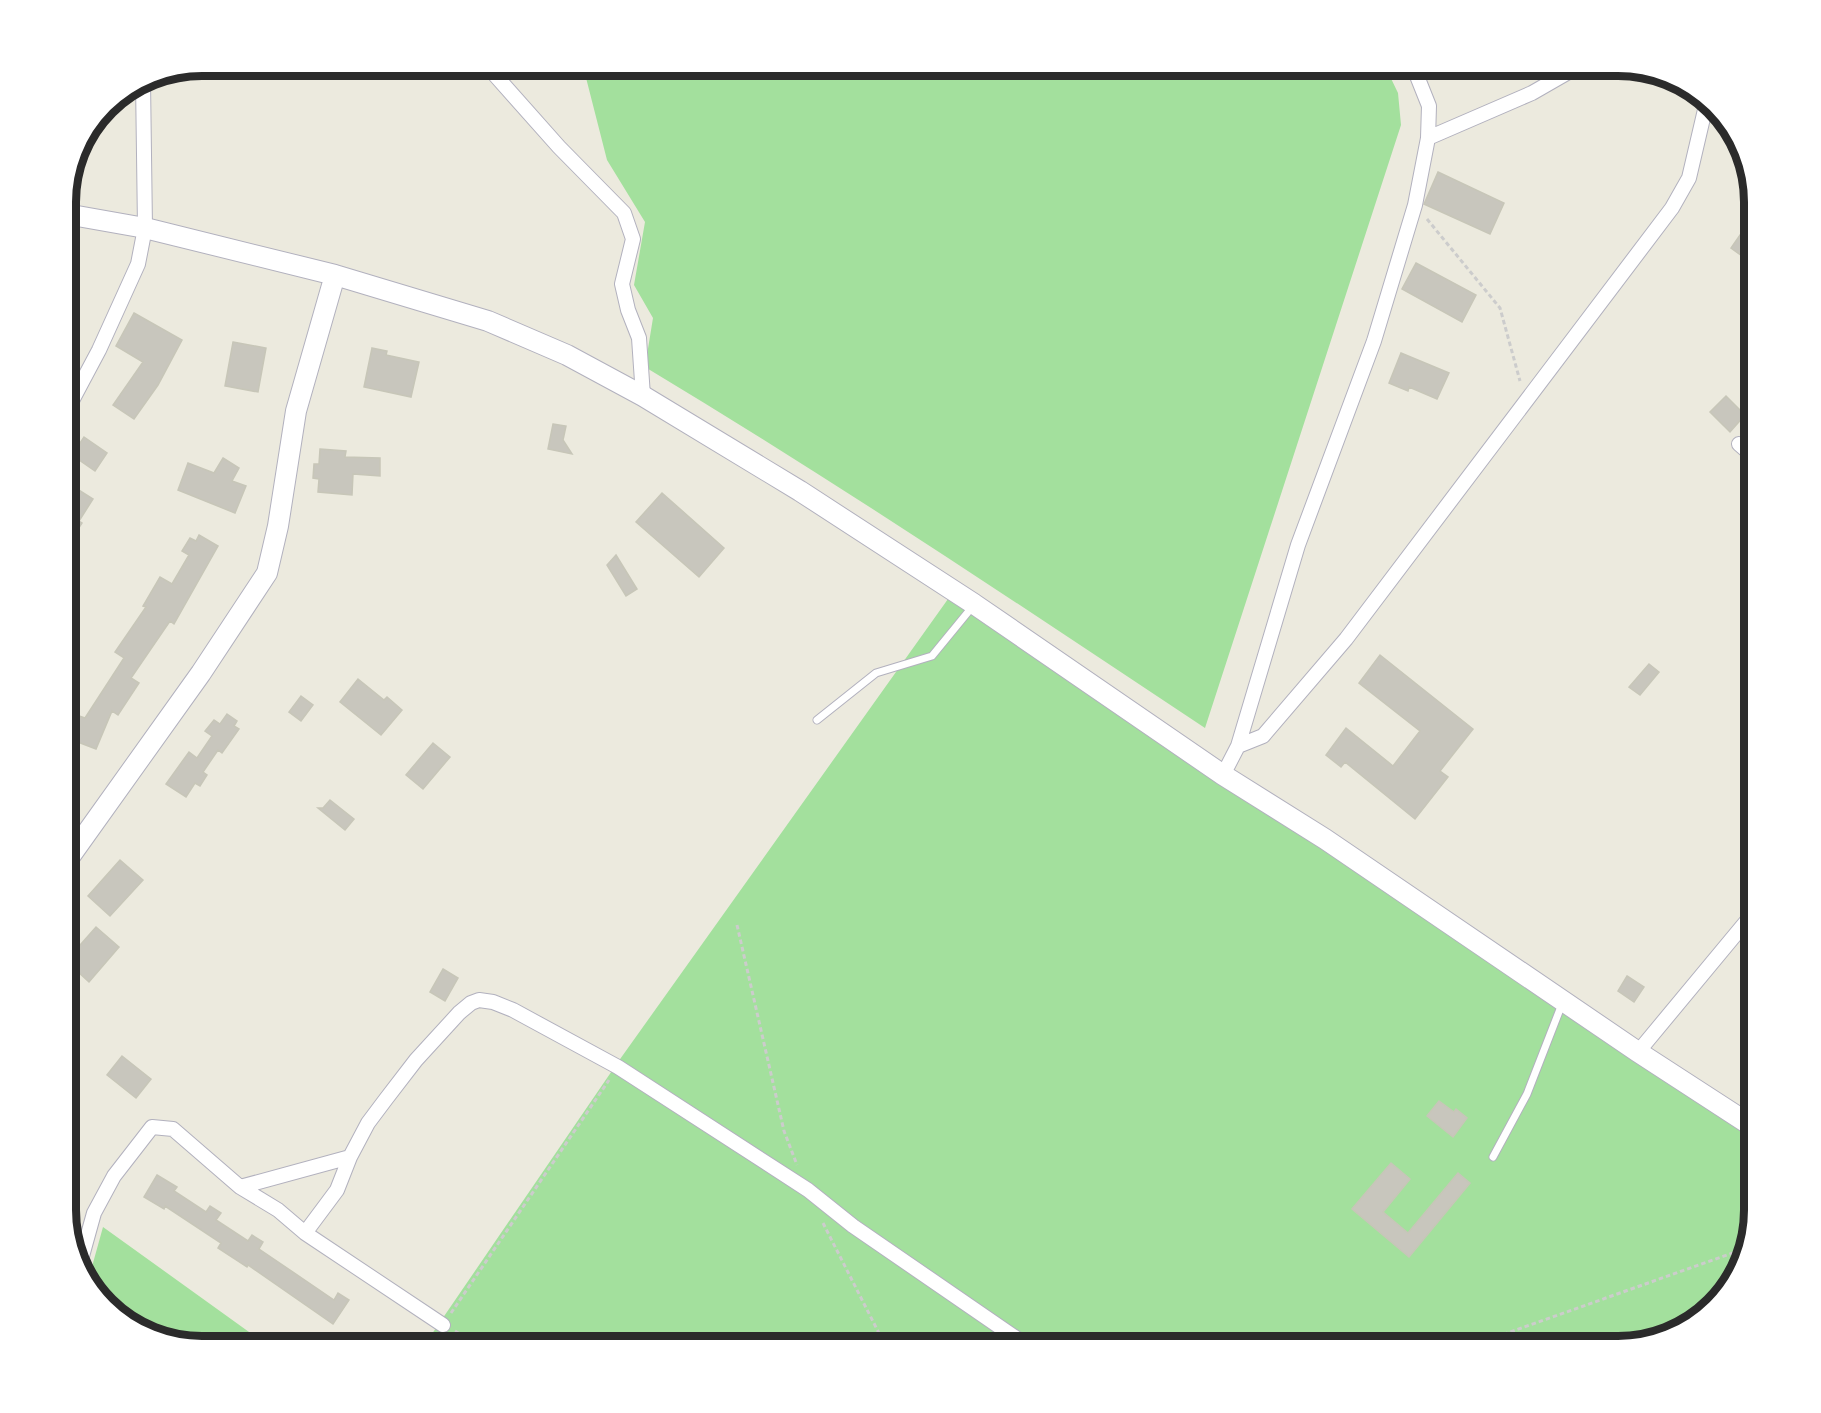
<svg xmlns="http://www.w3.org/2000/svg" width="1821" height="1413" font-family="'Nunito Sans',sans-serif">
	<rect width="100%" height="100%" fill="#eceade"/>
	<path fill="#a3e09d" d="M583,66H1385L1398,93L1401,125L1205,728C1020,605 835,481 645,367L653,318L634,285L645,222L607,160Z
		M953,592L1755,1133V1211L1727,1294L1679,1333L1618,1347H423L618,1062Z
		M103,1227L270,1347H202L119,1319L88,1281Z"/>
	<path fill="#c8c6bd" stroke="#c7c6b8" stroke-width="1.5" d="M1438,172L1504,203L1490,234L1424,204Z
		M1740,235L1755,246V252L1749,261L1731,248Z
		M1416,263L1476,295L1462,322L1402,289Z
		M134,313L182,340L158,385L134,419L113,405L143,362L116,346Z
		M233,342L266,348L258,392L225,386Z
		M372,348L387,351L386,355L419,362L411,397L364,387Z
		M1401,353L1449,373L1437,399L1409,387L1408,391L1389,383Z
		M1726,396L1745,415L1730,432L1710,412Z
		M553,424L566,426L563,440L572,454L548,449Z
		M84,437L107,453L95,471L72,455Z
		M320,449L346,451L345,457L380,458V476L353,474L352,495L318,492L319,479L313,478L314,464H319Z
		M223,458L239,468L232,481L246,486L235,513L178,490L188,463L214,473Z
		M66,482L93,499L79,521L82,523L66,548Z
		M662,493L724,548L699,577L636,522Z
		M199,535L218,546L174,624L170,621L131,678L139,683L118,715L112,711L96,749L70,739L79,716L85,718L124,658L115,652L146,607L143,606L160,577L172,584L189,555L182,551L190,538L196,541Z
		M616,555L637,589L626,596L607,565Z
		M1380,655L1473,729L1440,771L1448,777L1415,819L1345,762L1341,767L1326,755L1346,728L1393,766L1420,731L1359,683Z
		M1649,664L1659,672L1640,695L1629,687Z
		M358,679L384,700L387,697L402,710L381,735L340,702Z
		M301,696L313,705L301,721L289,712Z
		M227,714L237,721L234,726L239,729L222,753L218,750L203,772L207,775L200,786L195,783L186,797L166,784L189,752L197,758L212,736L205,731L214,720L220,724Z
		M433,743L450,757L423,789L406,775Z
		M330,800L354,819L345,830L318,808H323Z
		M120,860L143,880L110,916L88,896Z
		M96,927L119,947L89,982L66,961Z
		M443,969L458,978L445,1001L430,992Z
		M1627,976L1644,987L1634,1002L1618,991Z
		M122,1056L151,1079L136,1098L107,1075Z
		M1439,1101L1454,1112L1456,1109L1467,1118L1453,1137L1427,1116Z
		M1391,1163L1410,1179L1383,1212L1408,1233L1458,1173L1470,1183L1409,1257L1352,1209Z
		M157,1175L177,1187L174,1191L206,1212L210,1206L221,1213L216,1220L248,1241L252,1235L263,1242L259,1249L334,1300L338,1293L349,1300L333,1324L248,1265L247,1267L218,1248L221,1243L165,1206L164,1209L144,1197Z"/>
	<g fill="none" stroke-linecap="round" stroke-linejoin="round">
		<g stroke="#b2b1be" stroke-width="9">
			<path id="lane" d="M817,720L876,673L932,656L973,606
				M1493,1157L1527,1094L1562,1004"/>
		</g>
		<g stroke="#b2b1be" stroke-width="16">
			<path id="street" d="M490,66L495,75L559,147L624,213L633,239L622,284L628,310L639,338L643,396
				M1428,138L1532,93L1579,66
				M66,412L99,350L138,264L145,228L143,81
				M1739,444L1755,458
				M1238,746L1263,736L1346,639L1672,208L1689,178L1707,101
				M1223,775L1238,746L1298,545L1374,341L1415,205L1428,138L1429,106L1413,66
				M1638,1052L1755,911
				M240,1187L350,1157
				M305,1233L337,1190L350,1157L368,1123L386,1099L416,1060L459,1013L471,1003L479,1000L493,1002L513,1010L618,1067L808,1190L853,1226L1029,1347
				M79,1267L94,1213L114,1176L152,1127L173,1129L240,1187L278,1210L305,1233L443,1325"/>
		</g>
		<g stroke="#b2b1be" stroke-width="22">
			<path id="secondary" d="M66,214L145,228L335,275L488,321L567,355L643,396L800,491L974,604L1223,775L1325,839L1638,1052L1755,1128
				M66,862L201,673L267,573L278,526L296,411L335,275"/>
		</g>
		<path stroke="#ccc" stroke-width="3" stroke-dasharray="4.5 3" stroke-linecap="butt" d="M1427,219L1500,308L1520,381
			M737,925L784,1131L797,1165
			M823,1223L886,1347
			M451,1313L609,1080
			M455,1331L483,1347
			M429,1347L434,1338
			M1468,1347L1741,1250"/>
		<use href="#lane" stroke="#fff" stroke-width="7"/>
		<use href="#street" stroke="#fff" stroke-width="14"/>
		<use href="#secondary" stroke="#fff" stroke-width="20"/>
	</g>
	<path d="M0 0H1821V1413H0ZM202 76H1618A126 126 0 0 1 1744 202V1210A126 126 0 0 1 1618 1336H202A126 126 0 0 1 76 1210V202A126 126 0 0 1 202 76Z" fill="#fff" fill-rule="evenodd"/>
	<path fill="none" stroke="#2b2b2b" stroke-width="8" d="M202 76H1618A126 126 0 0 1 1744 202V1210A126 126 0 0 1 1618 1336H202A126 126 0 0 1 76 1210V202A126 126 0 0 1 202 76Z"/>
</svg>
